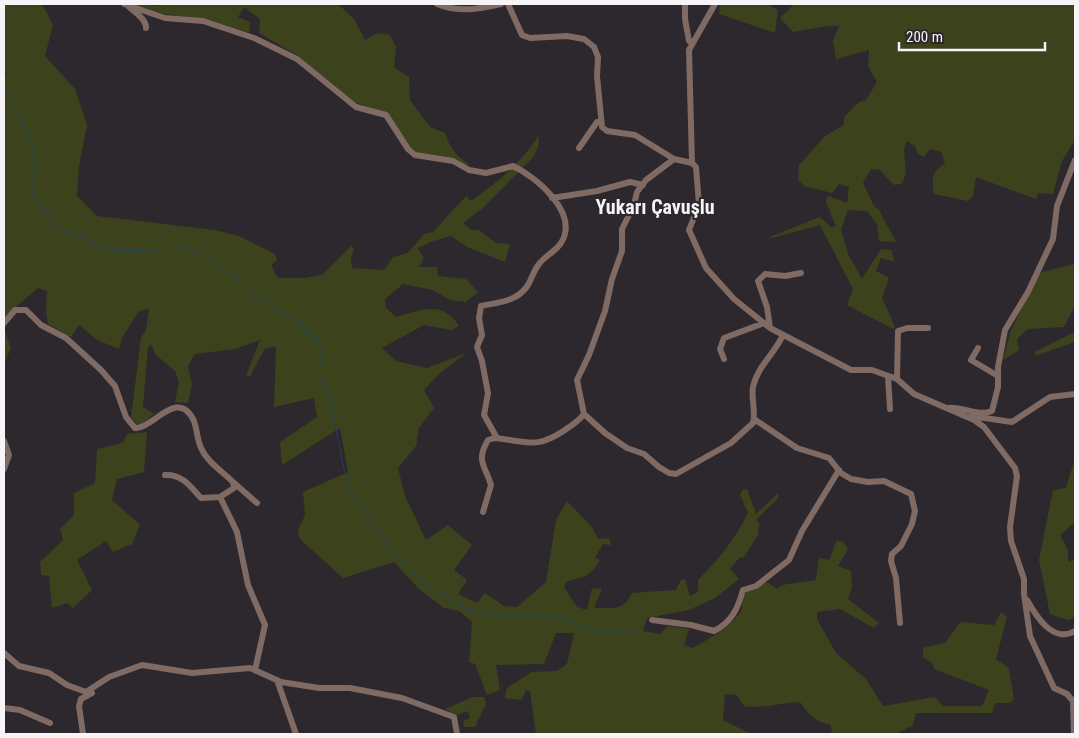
<svg xmlns="http://www.w3.org/2000/svg" width="1079" height="738" font-family="'Roboto Condensed',sans-serif">
	<rect width="100%" height="100%" fill="#2c282d"/>
	<path fill="#3c431c" d="M4,4H42L53,25L45,56L75,89L87,125L79,166L77,196L97,216L215,230L239,236L275,254L277,260L271,265L278,278H305L322,275L351,246L354,249L351,259L352,268L384,270L393,257L408,253L424,234L433,232L466,196L471,201C497,182 522,163 538,136L539,144L534,156L484,207L463,223L471,230H479L496,243L510,244L505,262L467,247L451,236L433,241L418,248L424,258L419,267H437L438,276L466,279L478,292L466,302L450,300L433,290L403,284L385,299L386,308L396,317C422,310 442,300 459,326L451,330L424,325L382,348L396,361L427,368L466,353L439,374L424,390L434,408L419,428L416,446L398,468L405,496L426,540L448,525L472,545L454,570L467,580L458,594L477,603L485,593L504,606L517,607L546,582L556,520L567,501L592,527L598,539L609,538L611,545L603,544L595,558L600,560C589,579 583,576 566,582L564,587L577,607L587,610L592,588L602,589L594,608C612,608 624,611 632,593L676,590L681,580L685,579L690,596L698,592V580C719,559 735,539 748,513L740,495L743,490L747,489L756,514L778,493V498L756,520L759,523L758,535L744,557L739,558L730,569L739,579L715,598L689,610L647,618L643,631L660,634L668,626L689,629L684,645L692,648C708,639 727,630 739,614C744,608 742,597 746,592C750,588 761,586 767,582L777,589L782,585L816,580L819,558L829,560L837,540L843,542L848,549L838,566L851,571L852,588L848,599L879,623L874,628L840,609L817,612V619L836,653L866,679L883,706L935,697L943,706H982L989,690L934,669L933,664L923,657V648L945,643L960,622L994,625L1001,612L1007,617L996,659L1009,668L1014,700L1010,703H995L992,713H916L913,725L896,734H832L831,725C815,722 809,715 800,702C782,703 760,709 744,706L737,695L725,694L723,720L751,734H536L530,691L526,690L521,700L505,698L507,688L532,672L557,671L567,664L574,633H556L544,664L496,665L500,690L487,695L475,664L469,662L472,622L459,611L444,608L419,589L394,562L343,578L300,539L298,530L305,515L303,492L348,472L340,428L282,465L280,442L317,417L314,398L274,407L276,347L265,348L250,376H246L260,340L235,349L195,354L188,366L192,385L188,403L175,402L179,382L175,371L156,355L151,344L148,347L143,407L154,414L139,426L131,417L141,338L146,330L149,309L139,311L122,338L119,349L97,340L79,325L71,337L48,324L46,311L47,291L38,288L4,317V81L6,73L4,70Z
		M132,4L158,6L160,4H338L354,19L365,40L378,33L390,35L396,47L394,68L409,77L410,100L430,127L445,133C450,148 455,155 469,164L465,166L419,154L409,146L386,113L354,102L297,55L259,33L260,19L244,7L238,17L250,22L249,33L205,19L165,14Z
		M720,4H767L778,10L775,33L719,14Z
		M794,4H1075V140L1062,161L1053,194L1038,193L1036,199L976,177L973,196L968,201L934,194C931,179 932,172 945,163L941,152L930,149L924,157L918,154L915,146L907,141C899,155 912,170 901,184L894,185L880,170L871,169L863,183L874,206L879,210L896,242L879,241L877,224L867,211L848,210L841,229L848,254L862,279L881,249L891,250L895,262L881,258L876,271L889,278L882,298L895,327L893,329L847,305L853,289L820,225L772,238L770,237L820,217L832,228L836,226L826,202L828,196L847,203L849,187L839,184L832,193L804,186L798,180L799,165L825,136L844,125V117L859,102L866,100L877,82L868,66L869,50L836,59L833,41L839,26H828L793,32L780,18Z
		M1075,264V305L1064,327L1028,329L1017,339L1019,350L1003,360L1010,333L1038,273Z
		M4,329L11,348L4,364Z
		M1075,332V342L1035,356V352Z
		M147,432L144,472L117,479L112,500L140,525L132,544L113,552L106,541L77,560L92,590L73,608L67,603L52,608L49,576L41,575L40,562L63,540L60,529L74,515V493L95,483L97,449L123,443L127,434Z
		M1075,458V522L1060,535L1068,550V562L1075,559V616L1068,620L1050,614L1039,560L1053,490L1066,488Z
		M473,697H484L486,704L475,727H464L463,721L470,718L468,711L457,715L445,709Z"/>
	<g fill="none" stroke-linecap="round" stroke-linejoin="round">
		<path stroke="#1e425d" stroke-width="1" d="M4,85L31,139L36,162L31,181L35,197L56,227L115,251L185,249L210,259L234,276L247,290L298,322L319,343L323,356L319,368L320,382L330,398L345,474L353,496L370,522L408,569L446,599L470,610L489,614H534L567,620L602,633H632"/>
		<path stroke="#7f6a64" stroke-width="6" d="M124,4L165,18L203,21L254,38L297,59L356,107L386,115L408,149L415,155L453,161L469,170L486,173L513,166C536,177 580,213 561,243C555,252 545,256 539,264C534,270 532,278 528,285C517,302 499,302 481,306L479,318L482,335L477,347L482,361L488,393L484,415L497,438
			M437,4C459,13 479,9 501,4
			M508,4L522,35L530,38L567,36L584,39L594,47L598,57L597,76L602,127L607,131L635,135L674,159L692,163L696,167L699,205L689,230L706,268L734,299L770,328L851,370H872L897,379L914,394L974,420L984,427L1015,468L1017,476L1010,527L1011,541L1024,579V594L1030,636L1054,688L1067,694L1073,701L1074,734
			M685,4V19L689,41L693,42
			M129,7C135,12 147,20 146,28
			M579,148L597,122L601,121
			M674,159L646,180L637,192L634,205L622,229V251L612,279L605,311L589,355L577,380L584,414L605,433L627,448L644,454L659,467L669,473L676,474L731,443L753,423C756,412 751,399 753,387C757,367 775,353 783,335
			M692,163L689,50L715,4
			M552,198L597,191L630,182L643,185
			M4,323L15,310H26L41,325L66,338L101,370L115,386L126,417L135,428C152,430 178,386 194,421C197,429 197,439 201,448C207,462 222,471 233,482L234,488L220,497L237,532L248,585L265,625L255,670
			M770,328L767,307L758,281L765,274L785,276L801,273
			M978,348L971,360L998,376
			M724,359L720,349L724,338L764,323
			M888,376L890,409
			M897,379L898,331L907,328H928
			M948,408C963,406 978,417 992,411L998,387V367L1005,330L1028,292L1053,239L1057,206L1075,160
			M971,416L1012,422L1050,397L1075,394
			M754,419L797,448L829,458L841,473L851,479L868,482L884,481L911,494L915,511L912,524L901,546L892,554L891,561L896,578L900,623
			M4,441L9,455L4,469
			M165,475C182,474 190,486 201,498L220,497
			M233,482L257,503
			M483,512L491,485C486,466 475,462 488,440L494,438C528,441 535,450 565,430C572,425 579,421 584,414
			M1027,600C1036,616 1053,644 1075,631
			M652,620L691,625L714,631C732,622 738,608 743,590L756,586L789,560L802,531L839,470
			M4,653L19,666L49,673L67,685L86,692L109,677L142,665L192,673L250,668L281,682L319,688H350L402,698L454,717L457,734
			M277,680L296,734
			M4,708L20,710L50,723
			M83,734L79,706L81,699L92,693"/>
	</g>
	<g text-anchor="middle" stroke-width="4.5" stroke-linejoin="round" paint-order="stroke">
		<g font-size="20" font-weight="bold" fill="#f6f4f7" stroke="#2c282d">
			<text x="655" y="214">Yukarı Çavuşlu</text>
		</g>
	</g>
	<rect width="1079" height="738" fill="none" stroke="#f6f4f7" stroke-width="10"/>
	<path d="M899 42v8h146v-8" fill="none" stroke="#f6f4f7" stroke-width="2.5"/>
	<text x="906" y="42" font-size="15" fill="#f6f4f7" stroke="#2c282d" stroke-width="4" paint-order="stroke">200 m</text>
</svg>
